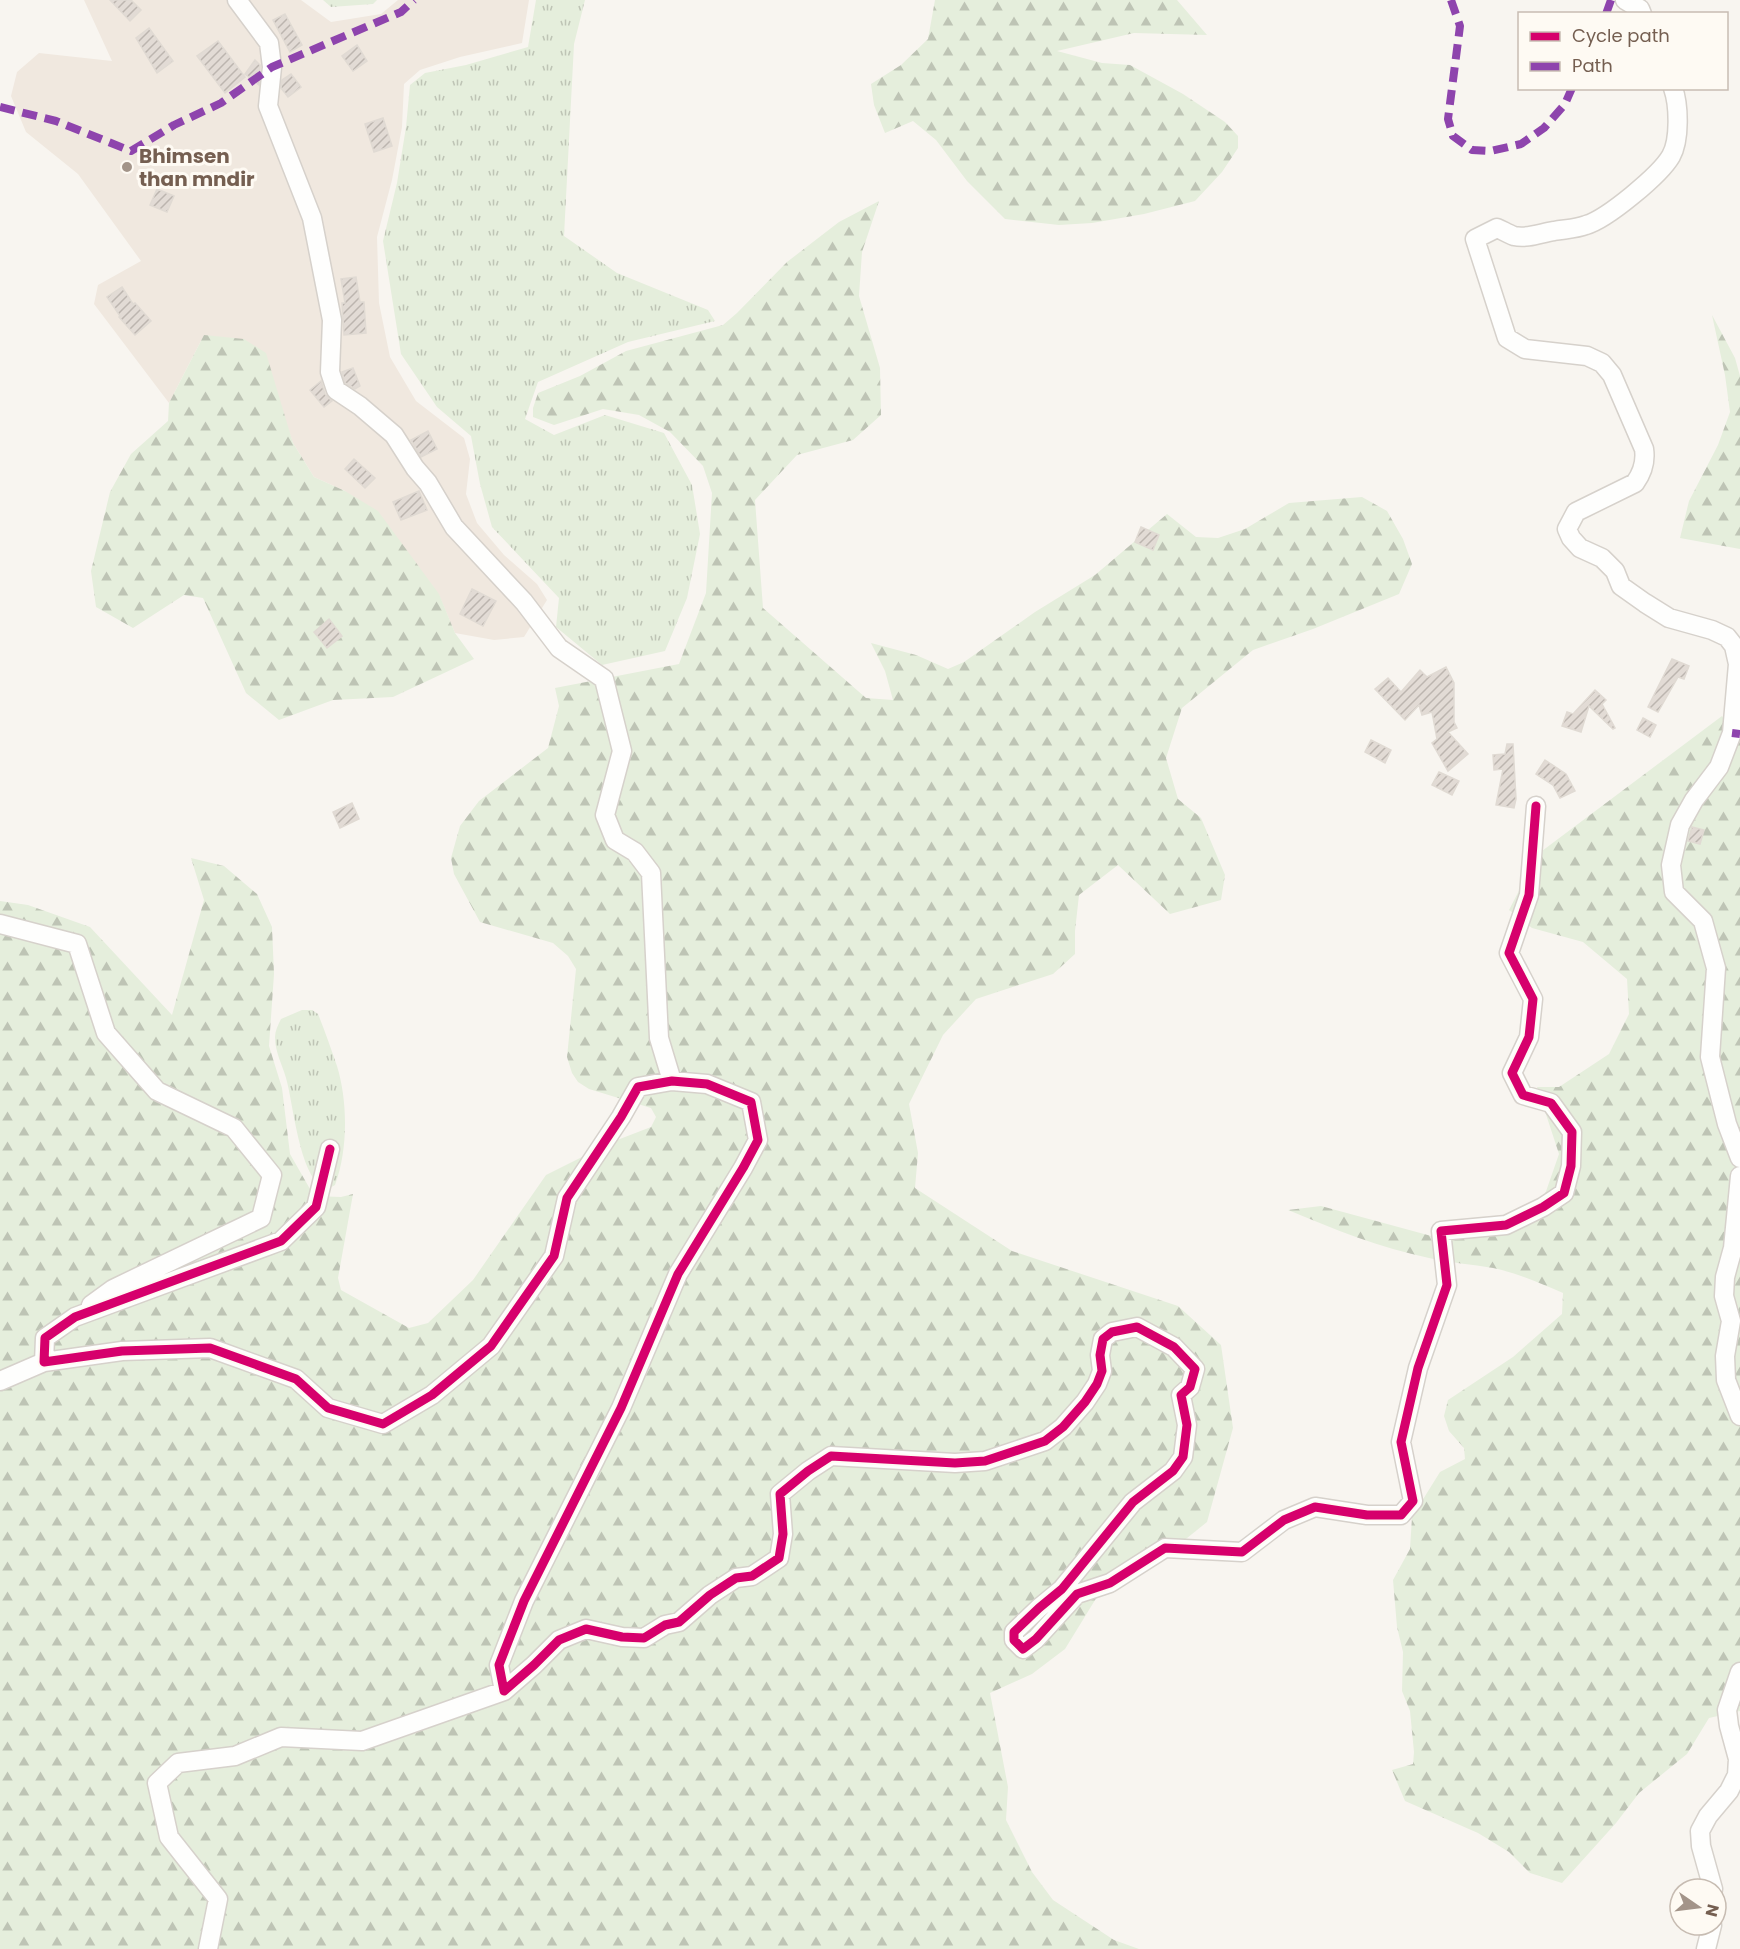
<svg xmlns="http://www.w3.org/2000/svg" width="1740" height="1949" font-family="Poppins,sans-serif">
	<defs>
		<pattern id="grass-tufts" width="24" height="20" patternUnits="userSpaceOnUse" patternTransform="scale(1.5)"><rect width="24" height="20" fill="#e5eedc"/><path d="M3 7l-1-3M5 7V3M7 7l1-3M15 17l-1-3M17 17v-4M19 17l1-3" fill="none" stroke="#bec4b5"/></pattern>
		<pattern id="forest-firs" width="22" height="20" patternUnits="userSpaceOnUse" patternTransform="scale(1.5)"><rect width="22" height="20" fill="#e5eedc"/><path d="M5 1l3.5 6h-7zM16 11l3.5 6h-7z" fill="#bec4b5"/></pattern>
		<pattern id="building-hatch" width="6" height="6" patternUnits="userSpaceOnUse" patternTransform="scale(1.5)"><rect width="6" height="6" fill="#e2dbd5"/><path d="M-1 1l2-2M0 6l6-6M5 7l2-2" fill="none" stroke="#bcb5af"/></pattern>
	</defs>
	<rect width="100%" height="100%" fill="#f8f5f0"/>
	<path fill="#f0e8df" d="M84,0H301L331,22L381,14L398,0H529L522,43L460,57L420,70L404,84L402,127L392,180L377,237L379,303L390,357L416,401L464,438L470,459L466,494L477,523L504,555L537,584L547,600L524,637L494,640L455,633L439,595L345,491L314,477L293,443L282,412L204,335L169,403L94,304L98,285L141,261L78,174L26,132L11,96L17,72L39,53L112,61Z"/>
	<path fill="url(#grass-tufts)" d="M323,0H377L373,4L331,7Z
		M536,0H585L574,44L564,236L617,273L708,310L715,321L628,342L538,382L525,419L554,435L605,415L664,433L692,485L700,534L687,598L665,651L602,665L556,627L559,598L492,527L480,484L471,436L437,407L401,354L383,241L397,183L406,127L410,85L425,73L466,65L528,47Z
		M302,1010H312L318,1014C325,1031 331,1049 337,1066C348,1102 348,1150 335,1185L328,1189C325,1187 322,1187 320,1185C299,1170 293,1102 286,1078C282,1064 275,1052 275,1037C275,1031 278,1025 281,1019Z"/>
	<path fill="url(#forest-firs)" d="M935,0H1177L1207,35L1134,33L1057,51L1102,63L1130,65L1183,94L1225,122L1238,136V148L1222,172L1195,201L1144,214L1092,223L1059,225L1005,219L967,181L936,140L913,121L885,133L874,105L871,84L901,65L928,39Z
		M879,201L862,252L859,296L880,368L881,415L853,440L797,455L755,500L763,608L866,698L893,700L885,671L871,643L916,655L948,669L964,662L1035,612L1095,575L1167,514L1196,537L1218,538L1245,529L1289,503L1362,497L1387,511L1403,539L1412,564L1399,594L1313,629L1253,650L1182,708L1166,758L1178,799L1201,818L1225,875L1221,900L1170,914L1118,865L1079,895L1075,931V954L1053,974L976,999L943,1035L909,1104L918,1153L915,1188L1012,1251L1178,1306L1221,1345L1233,1428L1207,1522L1151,1567L1100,1592L1065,1649L1032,1674L990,1693L1008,1787L1006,1820L1032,1872L1053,1900L1114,1940L1139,1949H0V901L28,905L90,927L172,1015L204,900L191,858L224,866L257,894L272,927L274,974L269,1046L282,1088L290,1154L314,1196L341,1197L353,1194L338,1278L341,1290L409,1328L428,1323L473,1280L546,1175L612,1142L651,1127L656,1117L651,1108L589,1089L578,1082L572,1073L567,1057L576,969L568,956L553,943L480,922L454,874L451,858L460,826L479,801L548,748L559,706L555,688L679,664L706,593L712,493L703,466L670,432L639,415L603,409L554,425L533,417V408L538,393L580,376L626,351L723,325L737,313L787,262L839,222Z
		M1712,315L1735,358L1740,376V549L1680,538L1689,501L1718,445L1730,412L1725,375Z
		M204,335L244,339L266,353L293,443L314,477L345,491L378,511L439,594L455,633L474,659L393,697L333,700L279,720L246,693L203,598L184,595L133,628L96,607L91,571L110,492L131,454L168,421L169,403Z
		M1722,716L1732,733L1740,743V1711L1709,1718L1687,1754L1639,1793L1616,1823L1562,1883L1530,1873L1509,1852L1478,1833L1405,1801L1392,1770L1413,1764L1414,1752L1410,1711L1402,1691L1403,1652L1397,1627L1393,1580L1410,1549L1412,1517L1440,1472L1465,1459L1464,1448L1449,1431L1444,1416L1448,1400L1513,1357L1562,1314L1563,1293C1540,1283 1517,1273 1493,1268C1472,1264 1450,1263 1429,1258C1381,1248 1333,1229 1288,1210L1321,1206L1435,1237L1463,1239L1543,1200L1559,1154L1537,1087H1559L1609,1054L1629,1014L1627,979L1583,942L1532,928L1509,910L1538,854Z"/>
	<path fill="url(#building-hatch)" stroke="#e0dad3" stroke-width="1.5" d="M110,0H131L141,10L130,21Z
		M285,14L302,45L290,52L273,20Z
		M149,28L173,61L157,73L136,38Z
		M218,41L245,77L225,93L197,56Z
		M357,45L367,61L353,71L342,56Z
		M255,60L260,65L259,85L245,74Z
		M291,74L301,87L288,97L281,88L282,80Z
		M383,118L392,146L374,152L365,124Z
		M157,189L174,196L167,212L150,205Z
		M356,277L360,302H364L366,333L344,335L342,303H345L341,279Z
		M122,287L133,304L135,303L151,321L135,335L119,317L120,316L107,297Z
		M353,368L360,386L355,389L345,383L342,372Z
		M321,381L325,394L332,401L324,407L310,390Z
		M428,431L437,449L421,457L411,440Z
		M354,459L375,478L365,488L345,469Z
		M419,491L427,510L401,520L393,502Z
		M1141,527L1159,535L1153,550L1135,542Z
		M472,589L496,601L483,626L460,614Z
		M329,619L342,636L327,648L314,632Z
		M1672,659L1689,666L1684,679L1678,677L1658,712L1648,707Z
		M1446,667L1454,683V722L1457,728L1448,732L1468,754L1448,771L1432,743L1437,739L1432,712L1422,715L1419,705L1405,720L1375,689L1388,678L1401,692L1420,670L1427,677Z
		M1595,690L1606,700L1602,704L1615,728L1613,729L1589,706L1581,732L1562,726L1567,712L1573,714Z
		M1643,718L1656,725L1650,737L1637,730Z
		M1371,740L1391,750L1385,763L1365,752Z
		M1507,744H1513L1516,799L1514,808L1496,805L1503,769L1494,770L1493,755L1505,754Z
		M1545,760L1566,774L1575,791L1560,798L1553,785L1536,774Z
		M1439,772L1459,781L1452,795L1432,785Z
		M352,803L359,819L340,828L333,812Z
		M1692,827L1704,830L1700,844L1688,841Z"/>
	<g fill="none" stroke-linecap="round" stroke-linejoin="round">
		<g stroke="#d6d1cb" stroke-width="21">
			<path id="street" d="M237,0L269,43L272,67L268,106L312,218L332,320L330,372L336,390L360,406L394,435L415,468L428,483L454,527L524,602L559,648L604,679L622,751L605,815L615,840L635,852L651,873L659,1038L672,1081
				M1625,0L1640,9L1642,14
				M1673,88C1679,105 1680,140 1671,156C1660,175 1607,219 1586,225C1576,229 1565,229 1554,231C1541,233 1528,239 1514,236C1508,234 1502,230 1497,228L1475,239L1507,338L1525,349L1587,356L1602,363L1612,375L1644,449C1646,462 1643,472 1635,483L1576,512L1567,529L1571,538L1580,548L1602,558L1615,571L1621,586L1645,603L1669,618L1712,630L1727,637L1734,646L1738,664L1732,733L1719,767L1694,800L1680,825L1671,865L1674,892L1703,921L1716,968L1710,1057L1727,1124L1740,1158
				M0,924L77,944L106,1033L157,1091L234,1128L272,1175L261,1218L113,1289L91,1305
				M330,1149L316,1207L281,1241L75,1317L45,1338L44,1362L122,1351L210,1348L296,1379L328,1408L383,1424L432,1395L491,1346L554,1256L567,1198L621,1117L638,1087L672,1081L707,1084L751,1102L758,1140L743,1168L678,1274L621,1408L524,1601L499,1665L504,1691L534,1665L559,1640L586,1629L622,1637L644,1638L665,1625L679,1622L710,1595L736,1578L752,1576L779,1558L783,1534L780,1494L808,1471L831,1456L955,1463L985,1461L1045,1441L1063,1427L1085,1402L1097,1384L1102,1371L1100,1355L1103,1339L1112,1332L1137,1327L1174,1347L1195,1369L1190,1387L1181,1395L1187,1425L1183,1457L1173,1471L1133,1502L1062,1589L1039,1608L1014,1632V1640L1023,1649L1036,1639L1077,1594L1110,1583L1165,1548L1242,1552L1284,1520L1315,1507L1367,1515H1401L1413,1501L1401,1442L1418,1368L1447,1285L1441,1231L1506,1225L1543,1207L1564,1193L1571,1166L1572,1132L1551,1103L1523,1095L1512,1073L1529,1037L1533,999L1509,953L1529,895L1536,806
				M1740,1176L1733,1248L1725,1277L1724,1296L1731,1321L1725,1356L1726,1380L1740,1416
				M0,1381L44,1362
				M1713,1889L1701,1846L1700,1831L1708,1816L1729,1791L1737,1775L1738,1759L1729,1726L1727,1710L1740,1672
				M208,1949L218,1899L169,1837L157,1783L178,1763L235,1756L281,1737L362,1741L504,1691
				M1706,1949L1712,1925"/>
		</g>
		<use href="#street" stroke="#fefefd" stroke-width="18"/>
		<path stroke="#8e44ad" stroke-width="8" stroke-dasharray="15 8" stroke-linecap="butt" d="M1451,0L1460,26L1448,119L1453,136L1472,150L1491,151L1521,144L1544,128L1565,104L1572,88
			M1606,14L1611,0
			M0,107L56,121L131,151L174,125L221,103L272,67L401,12L414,0
			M1732,733L1740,734"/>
		<g stroke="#fefaf3" stroke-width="13">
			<path id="cycleway" d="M330,1149L316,1207L281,1241L75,1317L45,1338L44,1362L122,1351L210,1348L296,1379L328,1408L383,1424L432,1395L491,1346L554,1256L567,1198L621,1117L638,1087L672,1081L707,1084L751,1102L758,1140L743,1168L678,1274L621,1408L524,1601L499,1665L504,1691L534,1665L559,1640L586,1629L622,1637L644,1638L665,1625L679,1622L710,1595L736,1578L752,1576L779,1558L783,1534L780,1494L808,1471L831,1456L955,1463L985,1461L1045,1441L1063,1427L1085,1402L1097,1384L1102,1371L1100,1355L1103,1339L1112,1332L1137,1327L1174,1347L1195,1369L1190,1387L1181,1395L1187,1425L1183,1457L1173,1471L1133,1502L1062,1589L1039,1608L1014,1632V1640L1023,1649L1036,1639L1077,1594L1110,1583L1165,1548L1242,1552L1284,1520L1315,1507L1367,1515H1401L1413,1501L1401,1442L1418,1368L1447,1285L1441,1231L1506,1225L1543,1207L1564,1193L1571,1166L1572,1132L1551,1103L1523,1095L1512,1073L1529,1037L1533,999L1509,953L1529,895L1536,806"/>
		</g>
		<use href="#cycleway" stroke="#d6006c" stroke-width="9"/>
	</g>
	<circle fill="#a39489" stroke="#fefaf3" stroke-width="2" cx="127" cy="167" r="6"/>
	<g text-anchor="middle" stroke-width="6" stroke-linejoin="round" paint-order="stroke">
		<g font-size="20" font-weight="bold" fill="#755f51" stroke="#fefaf3" text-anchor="start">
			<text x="139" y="163">Bhimsen<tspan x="139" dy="23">than mndir</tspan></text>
		</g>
	</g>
	<rect x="1518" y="12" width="210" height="78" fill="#fefaf3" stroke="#c7bcb2" stroke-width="1.5"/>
	<rect x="1530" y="32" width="30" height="9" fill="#d6006c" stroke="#c7bcb2" stroke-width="1.5"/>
	<text x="1572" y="42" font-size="18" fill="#755f51">Cycle path</text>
	<rect x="1530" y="62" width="30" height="9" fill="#8e44ad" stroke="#c7bcb2" stroke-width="1.5"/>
	<text x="1572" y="72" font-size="18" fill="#755f51">Path</text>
	<g transform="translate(1698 1907) rotate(104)"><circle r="28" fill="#fefaf3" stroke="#c7bcb2" stroke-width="1.5"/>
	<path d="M0-4.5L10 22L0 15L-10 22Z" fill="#a39489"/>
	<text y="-9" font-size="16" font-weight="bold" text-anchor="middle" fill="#755f51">N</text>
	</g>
</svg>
